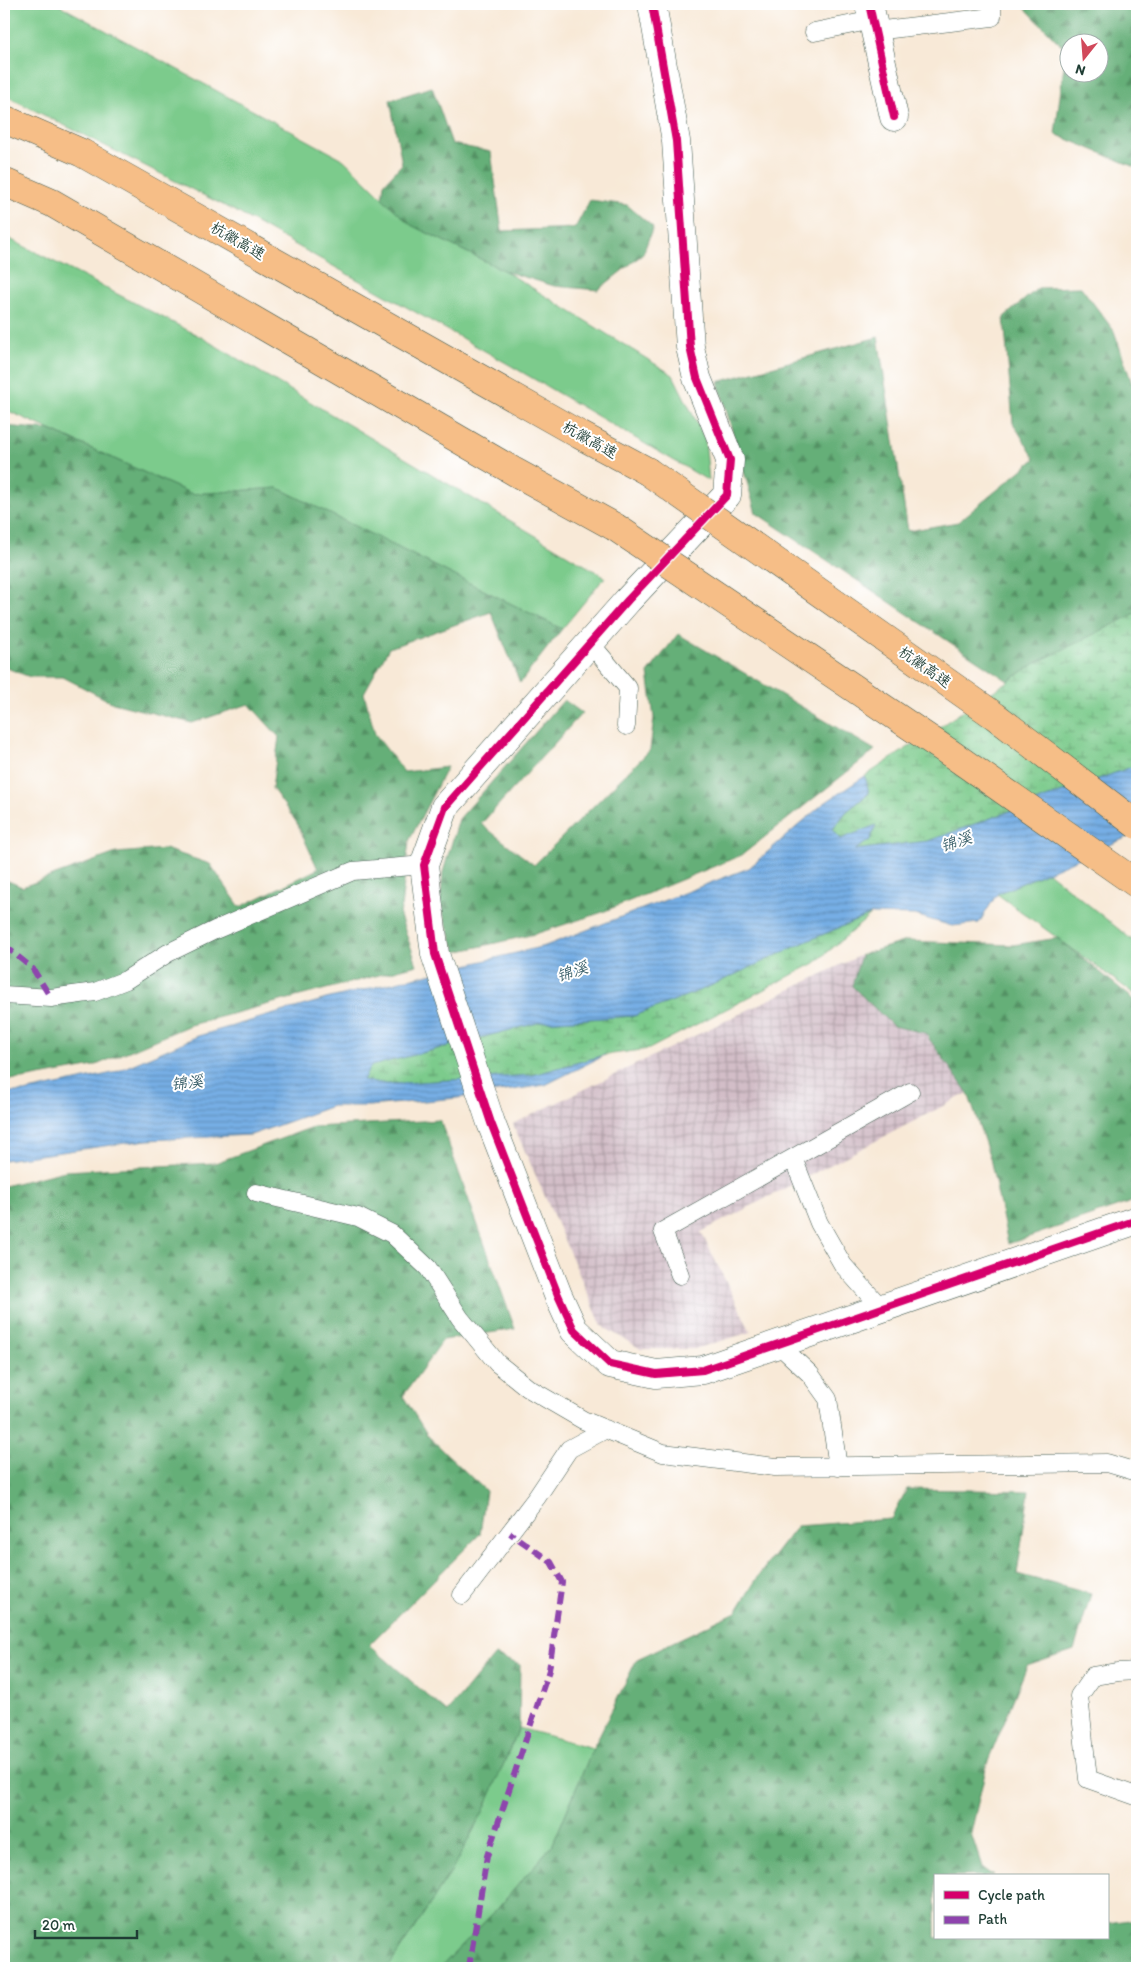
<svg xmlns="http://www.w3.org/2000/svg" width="1141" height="1972" font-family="Itim,'LXGW WenKai TC',sans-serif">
	<defs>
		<pattern id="industrial-grid" width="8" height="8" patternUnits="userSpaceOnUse" patternTransform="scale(1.25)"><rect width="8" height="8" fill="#d2bdc7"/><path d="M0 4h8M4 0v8" fill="none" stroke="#aa9ba2"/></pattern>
		<pattern id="forest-firs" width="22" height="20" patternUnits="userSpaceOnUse" patternTransform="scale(1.25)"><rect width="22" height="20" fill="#65af78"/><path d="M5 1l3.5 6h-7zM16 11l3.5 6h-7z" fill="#539063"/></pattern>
		<pattern id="wetland-marsh" width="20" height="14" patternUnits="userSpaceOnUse" patternTransform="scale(1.25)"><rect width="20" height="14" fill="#7ccb8c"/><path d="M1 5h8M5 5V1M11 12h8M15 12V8" fill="none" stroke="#65a673"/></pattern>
		<pattern id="water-rules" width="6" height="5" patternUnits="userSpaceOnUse" patternTransform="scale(1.25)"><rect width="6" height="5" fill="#76aee5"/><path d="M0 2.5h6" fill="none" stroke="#608fba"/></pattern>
	</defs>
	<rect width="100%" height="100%" fill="#fff"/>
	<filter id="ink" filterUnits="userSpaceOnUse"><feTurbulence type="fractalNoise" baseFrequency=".02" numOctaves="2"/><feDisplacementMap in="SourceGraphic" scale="10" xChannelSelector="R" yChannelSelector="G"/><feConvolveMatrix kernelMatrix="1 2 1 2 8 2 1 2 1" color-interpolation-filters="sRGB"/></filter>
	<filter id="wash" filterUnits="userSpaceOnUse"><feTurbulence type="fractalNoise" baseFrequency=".0096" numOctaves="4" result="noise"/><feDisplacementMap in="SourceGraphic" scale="20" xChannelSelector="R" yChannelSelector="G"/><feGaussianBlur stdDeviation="1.12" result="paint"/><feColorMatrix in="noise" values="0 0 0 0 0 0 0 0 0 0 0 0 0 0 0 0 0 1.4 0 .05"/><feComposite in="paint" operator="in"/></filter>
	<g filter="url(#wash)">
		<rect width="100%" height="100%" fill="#f8e9d7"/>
		<path fill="url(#industrial-grid)" d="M861,955L925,1033L968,1093L701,1232L751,1332L694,1349H641L602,1326L513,1124Z"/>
		<path fill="#7ccb8c" stroke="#4e8460" d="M4,4H57L344,160L411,225L505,271L673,375L705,439L709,481L508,364L235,211L4,95Z
			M4,236L201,337L605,577L562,629L278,488L192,494L4,409Z
			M1048,872L1137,944V996L997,894Z
			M519,1728L593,1748L553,1844L499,1907L440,1968H388L451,1872L483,1812Z"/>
		<path fill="url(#forest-firs)" stroke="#427656" fill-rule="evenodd" d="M1021,4H1137V168L1055,134L1066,50ZM1098,42V72H1068V42Z
			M432,87L452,144L491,152L502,231L575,228L590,200L627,205L653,227L643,254L598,290L554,286L505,271L411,225L382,198L384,184L402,164L390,100Z
			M1081,287L1114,331L1137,398V612L1123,620L1036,663L1008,681L756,513L718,382L878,337L908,531L958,522L1035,459L1013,423L1004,317L1038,288Z
			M4,426L50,430L192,494L278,488L562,629L520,683L491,612L389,648L364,693L375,734L404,772L447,767L409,841L400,916L417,965L190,1025L94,1066L23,1079L4,1080V879L22,887L116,853L165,849L210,864L240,907L318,869L297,823L272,788L279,737L249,704L192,723L113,703L63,677H30L4,667Z
			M678,634L875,750L742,855L600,913L535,934L456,952L440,905L443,872L459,819L564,700L582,713L481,824L534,865L650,750L654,718L648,673Z
			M1058,938L1137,1002V1200L1008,1244L990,1158L968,1093L925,1033L893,1026L852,986L861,955L906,941L1013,945Z
			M440,1120L515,1329L443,1340L403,1396L428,1436L486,1491L480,1534L369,1645L447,1712L495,1655L520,1665L519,1728L483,1812L451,1872L388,1968H4V1186L65,1171L215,1163L313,1127Z
			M907,1489L1029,1491L1017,1574L1091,1594L1074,1650L1027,1666L987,1764L971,1833L982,1867L994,1876H935V1938H1107V1923L1137,1919V1968H440L499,1907L553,1844L593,1748L637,1659L736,1612L759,1575L797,1526L891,1519Z"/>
		<path fill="url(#wetland-marsh)" stroke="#4e8460" d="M1137,612V765L928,841L853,850L832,830L846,812L869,794L865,776L1036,663L1123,620Z
			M872,914L815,963L649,1049L605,1055L533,1075L387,1084L363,1080L371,1066L541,1022L634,1016L706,988L805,942Z"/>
		<path fill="url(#water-rules)" stroke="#4a768c" d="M1137,765V833L997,894L979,923L952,926L915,915L872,914L805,942L706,988L634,1016L541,1022L371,1066L363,1080L387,1084L533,1075L605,1055L545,1085L457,1098L369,1106H332L251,1135L147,1140L4,1160V1092H24L113,1073L198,1036L326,999L545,946L749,868L823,804L865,776L869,793L846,812L832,830L841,839L876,825L870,840L855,850L928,841Z"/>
	</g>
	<g filter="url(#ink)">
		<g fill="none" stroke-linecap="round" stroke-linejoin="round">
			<g stroke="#40574c" stroke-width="19">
				<path id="service" d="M875,31L992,17V4
					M814,32L873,20
					M590,643L628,688L626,726
					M4,995L51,998L95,992L126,980L168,953L215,930L353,871L424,865
					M256,1193L358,1217L392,1234L428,1268L460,1318L497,1363L528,1388L583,1420L663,1453L775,1467L1107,1463L1137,1472
					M680,1275L663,1231L793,1158
					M881,1308L843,1265L819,1223L793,1158L910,1092
					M778,1344L810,1374L828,1399L838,1467
					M462,1595L537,1497L569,1449L606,1429
					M1136,1796L1088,1779L1079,1696L1093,1676L1118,1672L1137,1671"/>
			</g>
			<g stroke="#40574c" stroke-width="29">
				<path id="minor" d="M652,4L676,141L690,347L697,378L730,460L727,495L628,600L445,807L424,865L435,954L491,1123L558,1295L574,1330L610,1364L656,1374L703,1370L1137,1220
					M869,4L894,117"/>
			</g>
			<g stroke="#40574c" stroke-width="29">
				<path id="motorway" d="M4,119L82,153L580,435L647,471
					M4,182L52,203L515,472L615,527"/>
			</g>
			<use href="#service" stroke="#fff" stroke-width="18"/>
			<use href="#minor" stroke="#fff" stroke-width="28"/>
			<use href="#motorway" stroke="#f6be87" stroke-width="28"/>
			<g stroke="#40574c" stroke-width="29" stroke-linecap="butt">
				<path id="motorway-bridge" d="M647,471L995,716L1137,825
					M615,527L953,755L1137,884"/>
			</g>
			<use href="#motorway-bridge" stroke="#f6be87" stroke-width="28"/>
			<path stroke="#8e44ad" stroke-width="6" stroke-dasharray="12 6" stroke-linecap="butt" d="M4,945L33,969L51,998
				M467,1968L469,1967L487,1856L549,1670L562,1582L551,1562L510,1533"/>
			<g stroke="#fff" stroke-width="11">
				<path id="cycleway" d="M652,4L676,141L690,347L697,378L730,460L727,495L628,600L445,807L424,865L435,954L491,1123L558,1295L574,1330L610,1364L656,1374L703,1370L1137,1220
					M869,4L894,117"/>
			</g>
			<use href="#cycleway" stroke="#d6006c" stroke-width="8"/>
		</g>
	</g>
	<g text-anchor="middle" stroke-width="4" stroke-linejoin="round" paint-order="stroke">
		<g font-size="15" fill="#1f3d34" stroke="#fff">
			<text transform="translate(238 241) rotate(30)" y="5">杭徽高速</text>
			<text transform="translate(590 440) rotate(29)" y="5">杭徽高速</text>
			<text transform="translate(925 667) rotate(35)" y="5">杭徽高速</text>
		</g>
		<g font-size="16" font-style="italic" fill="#395f69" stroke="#fff">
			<text transform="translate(956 841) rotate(-19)" y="6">锦溪</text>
			<text transform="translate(572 971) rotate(-19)" y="6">锦溪</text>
			<text transform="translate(187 1082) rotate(-7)" y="6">锦溪</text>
		</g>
	</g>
	<rect width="1141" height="1972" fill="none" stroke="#fff" stroke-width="20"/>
	<rect x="934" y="1874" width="175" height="65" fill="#ffffff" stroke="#a5b1ae"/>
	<rect x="944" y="1891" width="25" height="8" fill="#d6006c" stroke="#a5b1ae"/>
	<text x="978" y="1900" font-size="15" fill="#1f3d34">Cycle path</text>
	<rect x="944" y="1916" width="25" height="8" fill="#8e44ad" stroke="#a5b1ae"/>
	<text x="978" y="1924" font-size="15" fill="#1f3d34">Path</text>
	<g transform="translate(1084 58) rotate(197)"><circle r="24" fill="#ffffff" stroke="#a5b1ae"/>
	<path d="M0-4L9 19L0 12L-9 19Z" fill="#d1495b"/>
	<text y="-8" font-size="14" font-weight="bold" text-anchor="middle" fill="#1f3d34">N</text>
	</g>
	<path d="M35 1930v8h102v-8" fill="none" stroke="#1f3d34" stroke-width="2.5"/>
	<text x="42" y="1930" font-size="15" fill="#1f3d34" stroke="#ffffff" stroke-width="4" paint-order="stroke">20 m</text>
</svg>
